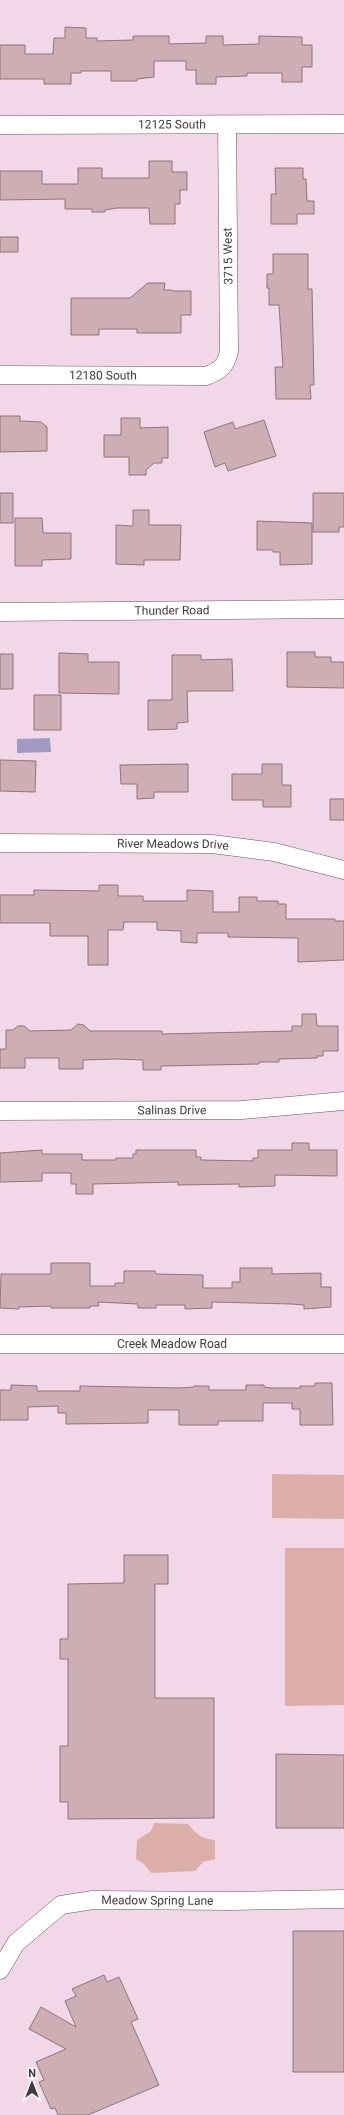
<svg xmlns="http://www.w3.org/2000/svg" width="344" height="2115" font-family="Roboto,sans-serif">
	<rect width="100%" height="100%" fill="#f1d7e7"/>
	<path fill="#dcaea8" d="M272,1474L344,1475V1519L272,1518Z
		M285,1548H344V1705L285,1706Z
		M154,1823L188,1824C196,1834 202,1839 215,1840V1859L203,1862L195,1871L151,1873L144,1864L136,1859L137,1840L151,1831Z"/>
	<path fill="#a099c2" d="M50,738L51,752L17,753V739Z"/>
	<path fill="#cdaeb5" stroke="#90747a" d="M65,27L86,28V38H97V41L133,40V36H169V44L206,43V36H223V45L259,44V36L302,37V45H312V67H302V82H282V73H247V76L216,77V84H196V70H186V61H154V77L137,79V81H111V71H81V73H71V84H44V79H0V45H25V54H53L54,38H65Z
		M149,161H172V172H187V190H180V204H175V224H150L149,208H117L105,210V212H92V209H65V199L0,200V171H42V184H78V168H102V178H149Z
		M275,168H303V179H306L307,201H314V214H297V224H271V194H276Z
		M0,237H18V252H0Z
		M273,254H308V289H312L314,385H310L311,399H276L275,367H283L279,305H269V288H267V274H273Z
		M148,283H165L164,290H172L173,291H191V315H181V333H137V329H99V335H71V298H130Z
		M0,416H20V421L41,422L47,427V451L0,452Z
		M121,418H140V428L168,427V458H162V463H154L146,470V475H129V457H104V435H121Z
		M264,420L276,456L228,471L225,463L215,467L204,432L233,422L235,429Z
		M0,493H13V523H0Z
		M313,493H344V527H339V532H313Z
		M133,510H149V525H181L180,560H144V565L116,564V525L133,526Z
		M15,518H42L43,533H71V559L42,560V566H15Z
		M257,521L312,523V564L280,565V552H273V550H257Z
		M287,652H315V657H331V662H344V688L287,687Z
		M59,653L88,654V662H119V694L59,693Z
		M0,654H13V689H0Z
		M172,655H201V660L232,659L233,691H187L188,722L177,723V729L148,730V700H172Z
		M34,695H61V730H34Z
		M0,760L36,761L35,792L0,791Z
		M188,764V792H154V798L137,799V784H121L120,765Z
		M262,764H282V785H291V807H263V800H232V774H262Z
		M330,799H344V820H330Z
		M99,885H118V896H143V901H187V890L213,891V912H239V897H257V901H278V904H286V919H335V921H344V960L298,962V938L228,937V933H197V943L181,942V931L157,930V922H124L123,930H108V965H88V936H50V923H0V895H34V890L99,891Z
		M302,1014H316L317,1026H338V1051H323V1056H317V1058L279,1059V1062H259V1064L161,1066V1070H143V1060L117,1059L83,1060V1069H59V1058H25V1068H0V1049H6V1030H13L18,1026H24L30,1031L71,1030L78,1024L84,1025L90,1031H162V1034L292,1031V1026H302Z
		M292,1143H309V1150H337V1176L275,1175V1186L239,1187V1184L178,1185V1182L93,1184V1194H76V1184H71V1173H42V1181L0,1182V1153L42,1150V1154H82V1160H116V1158H133V1154H136V1150H196V1157H201V1160L253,1161V1158H258V1150H292Z
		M51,1263H90V1286H115V1283H124V1271H155L156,1274L203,1275V1288H232V1282H240V1268H272V1274L321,1273V1287H331V1307L304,1309V1305L291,1304L212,1302V1308L185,1309V1305H156V1308H138V1304L98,1302L99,1306H90V1308H51V1306L19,1307V1309L0,1308L1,1274H51Z
		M315,1383H332L333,1425H300V1409H292V1403H263V1421H218V1425H179V1410H148V1423L66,1424V1413H58V1406L28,1407V1420H0V1390H11V1385L37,1386V1391H80V1386L179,1388L194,1387V1386H209V1390H246V1385H264V1387L271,1388H300V1386H315Z
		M124,1555H168V1584H155V1698H214V1818L68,1819V1802H60V1746H68V1659H60V1639H68V1584L124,1583Z
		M276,1754L344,1755V1828H276Z
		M293,1931H344V2072H293Z
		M104,1975L107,1982L119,1977L138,2019L131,2022L159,2085L88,2115H58L55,2108L51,2109L39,2082L44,2080L36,2062L66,2049L29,2029L41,2007L76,2027L65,2001L76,1996L72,1989Z"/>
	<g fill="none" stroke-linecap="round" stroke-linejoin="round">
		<g stroke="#6b5563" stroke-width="19">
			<g id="street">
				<path id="s1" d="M0,125L344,124"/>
				<path id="s2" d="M0,375L206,376C220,371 226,366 229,351L227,125"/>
				<path id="s3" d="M0,612L344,609"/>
				<path id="s4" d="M0,843L212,844L274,852L344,870"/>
				<path id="s5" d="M0,1111L242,1110L344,1101"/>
				<path id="s6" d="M0,1344H344"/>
				<path id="s7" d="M0,1970L16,1943L61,1905L93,1900L231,1901L344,1899"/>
			</g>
		</g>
		<use href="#street" stroke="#fff" stroke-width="18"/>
	</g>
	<g text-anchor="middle" stroke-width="3" stroke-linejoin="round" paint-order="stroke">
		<g font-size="12" fill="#43393f" stroke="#fff">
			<text dy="4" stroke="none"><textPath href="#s1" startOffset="172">12125 South</textPath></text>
			<text transform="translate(228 256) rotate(-91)" y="4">3715 West</text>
			<text dy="4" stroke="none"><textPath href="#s2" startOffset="103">12180 South</textPath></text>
			<text dy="4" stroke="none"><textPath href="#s3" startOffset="172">Thunder Road</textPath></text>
			<text dy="4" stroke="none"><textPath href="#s4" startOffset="173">River Meadows Drive</textPath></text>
			<text dy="4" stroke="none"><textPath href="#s5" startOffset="172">Salinas Drive</textPath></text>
			<text dy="4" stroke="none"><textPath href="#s6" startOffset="172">Creek Meadow Road</textPath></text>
			<text dy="4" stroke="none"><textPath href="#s7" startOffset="187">Meadow Spring Lane</textPath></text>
		</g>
	</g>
	<g transform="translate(32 2083)" stroke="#ffffff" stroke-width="3" paint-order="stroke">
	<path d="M0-3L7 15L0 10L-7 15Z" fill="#43393f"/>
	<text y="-6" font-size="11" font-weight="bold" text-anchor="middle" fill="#43393f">N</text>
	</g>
</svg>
